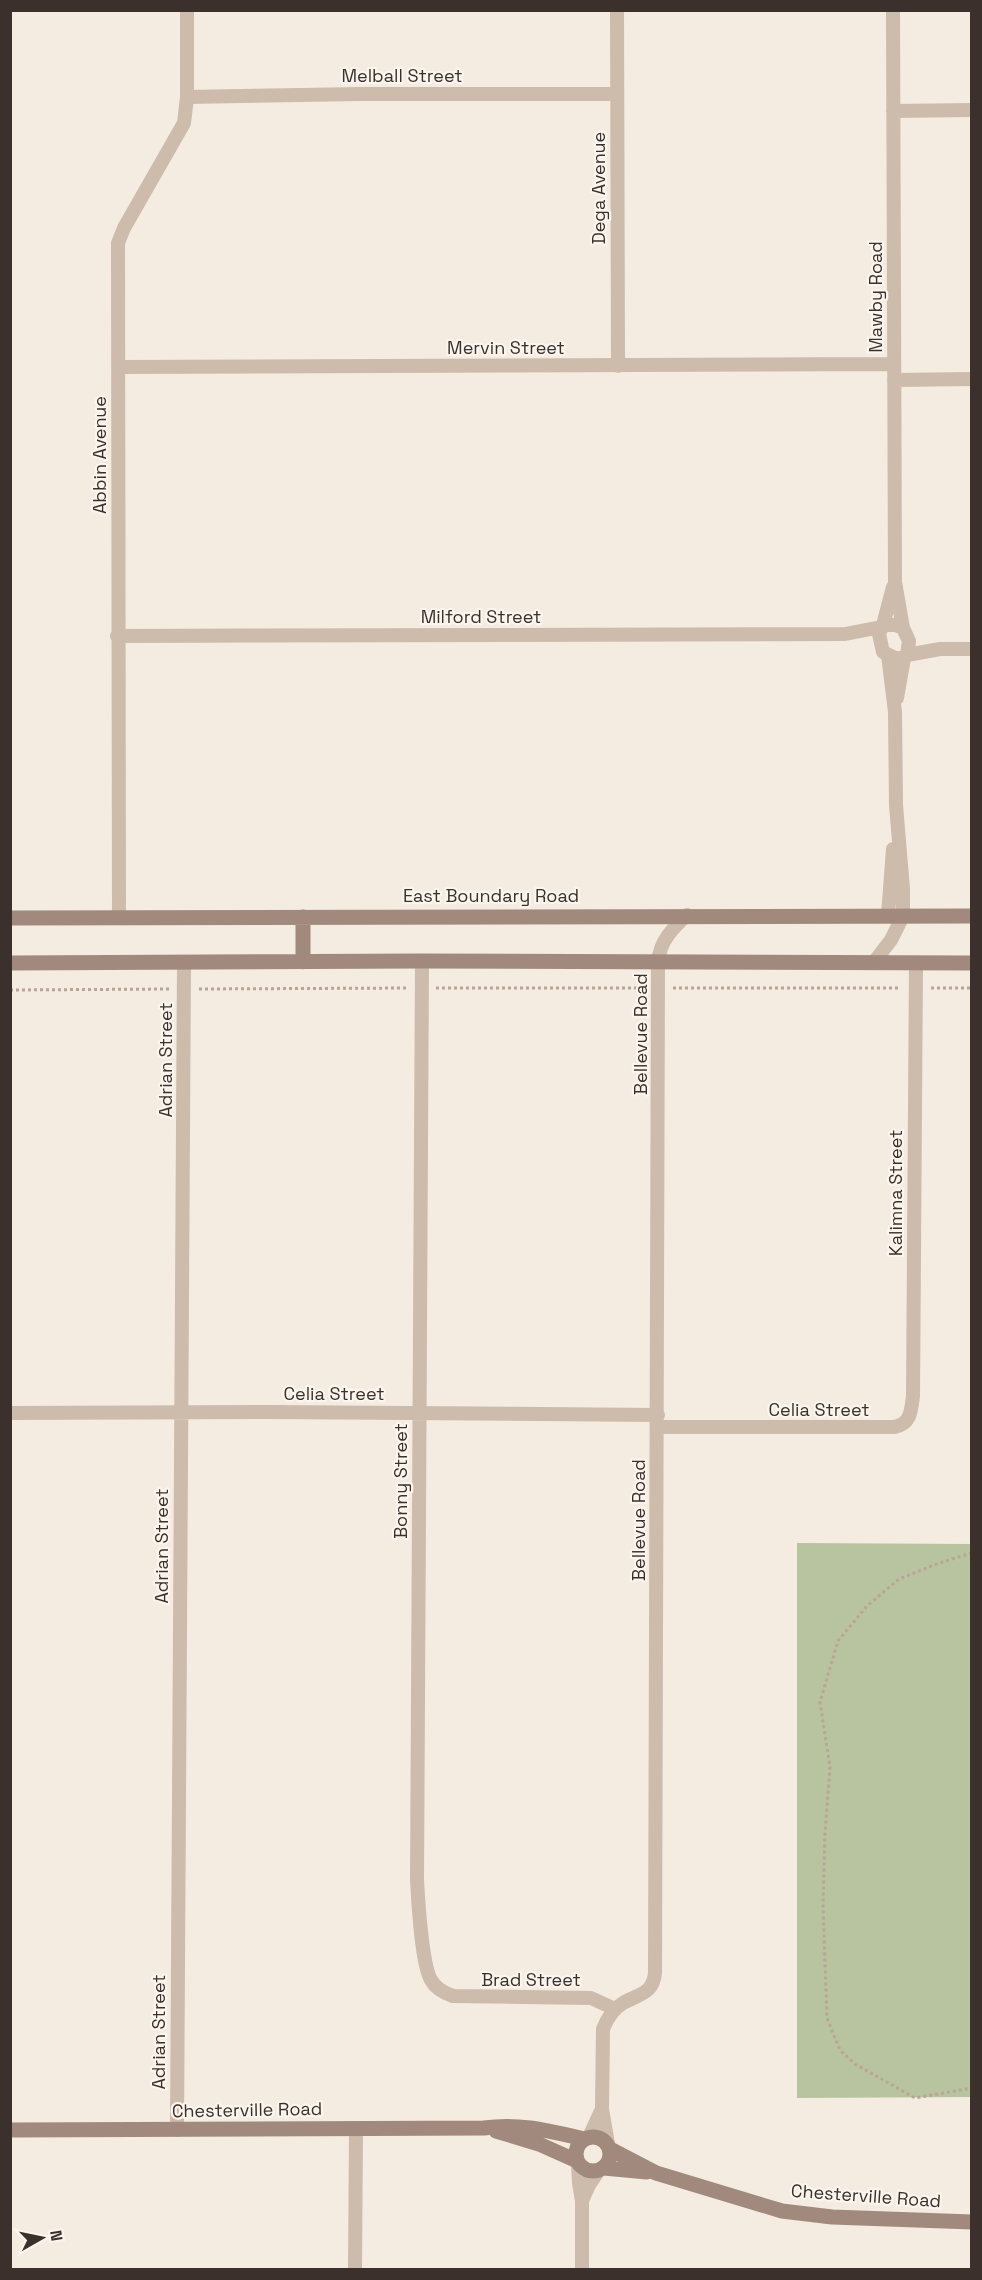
<svg xmlns="http://www.w3.org/2000/svg" width="982" height="2280" font-family="'Space Grotesk',sans-serif">
	<rect width="100%" height="100%" fill="#f4ebe1"/>
	<path fill="#b8c4a0" d="M797,1543L971,1544V2097L797,2098Z"/>
	<g fill="none" stroke-linecap="round" stroke-linejoin="round">
		<path stroke="#b9a596" stroke-width="3" stroke-dasharray="3 3" stroke-linecap="butt" d="M436,988H643
			M673,988H901
			M931,988H972
			M199,989L409,988
			M10,990L169,989
			M972,1553L939,1563L899,1579L867,1606L838,1641L820,1702L830,1767L825,1833L823,1906L827,2018L840,2050L855,2064L915,2098L972,2088"/>
		<path stroke="#cdbbac" stroke-width="14" d="M617,10L618,366
			M893,10L895,582L903,628L909,641L907,655L904,658H895L883,652L879,634L883,625H896L903,628
			M187,97L361,94H617
			M893,111L972,110
			M118,367L894,364
			M894,380L972,379
			M883,625L893,587
			M117,636L845,634L881,627
			M907,655L940,649H972
			M897,698L904,658
			M888,915L893,849
			M119,917L118,243L124,228L184,123L187,97V10
			M422,961L417,1879C418,1899 422,1965 431,1980C436,1989 444,1993 453,1996L591,1998L615,2009
			M874,962L891,940L903,916V889L896,805L895,712L888,655
			M10,1413L272,1412L658,1415
			M658,1427H894C911,1424 911,1411 913,1396L916,963
			M177,2130L184,963
			M589,2137L601,2111
			M608,2144L602,2109L603,2029C607,2019 613,2009 623,2003C639,1994 653,1994 655,1973L658,962C660,941 672,929 687,915
			M578,2164L579,2183L582,2201V2270
			M582,2201L589,2185L599,2170
			M355,2270L356,2128"/>
		<path stroke="#a18a7d" stroke-width="15" d="M10,918L972,916
			M303,962V917
			M10,963L422,961L972,963
			M10,2130L484,2128C520,2123 549,2131 584,2139
			M496,2131L539,2144L577,2161
			M576 2154a17 17 0 1 1 34 0a17 17 0 1 1-34 0Z
			M610,2149L656,2173L782,2211L832,2217L972,2222
			M604,2168L647,2172"/>
	</g>
	<g text-anchor="middle" stroke-width="4.5" stroke-linejoin="round" paint-order="stroke">
		<g font-size="18" fill="#3b302b" stroke="#fbf5ee">
			<text x="402" y="82">Melball Street</text>
			<text transform="translate(599 188) rotate(-90)" y="6">Dega Avenue</text>
			<text transform="translate(876 297) rotate(-90)" y="6">Mawby Road</text>
			<text x="506" y="354">Mervin Street</text>
			<text transform="translate(100 455) rotate(-90)" y="6">Abbin Avenue</text>
			<text x="481" y="623">Milford Street</text>
			<text x="491" y="902">East Boundary Road</text>
			<text transform="translate(641 1034) rotate(-90)" y="6">Bellevue Road</text>
			<text transform="translate(166 1060) rotate(-90)" y="6">Adrian Street</text>
			<text transform="translate(896 1193) rotate(-90)" y="6">Kalimna Street</text>
			<text x="334" y="1400">Celia Street</text>
			<text x="819" y="1416">Celia Street</text>
			<text transform="translate(401 1481) rotate(-90)" y="6">Bonny Street</text>
			<text transform="translate(639 1520) rotate(-90)" y="6">Bellevue Road</text>
			<text transform="translate(162 1546) rotate(-90)" y="6">Adrian Street</text>
			<text x="531" y="1986">Brad Street</text>
			<text transform="translate(159 2032) rotate(-90)" y="6">Adrian Street</text>
			<text transform="translate(247 2110) rotate(-1)" y="6">Chesterville Road</text>
			<text transform="translate(866 2196) rotate(4)" y="6">Chesterville Road</text>
		</g>
	</g>
	<rect width="982" height="2280" fill="none" stroke="#3b302b" stroke-width="24"/>
	<g transform="translate(42 2238) rotate(81)" stroke="#fbf5ee" stroke-width="4.5" paint-order="stroke">
	<path d="M0-4.5L10 22L0 15L-10 22Z" fill="#3b302b"/>
	<text y="-9" font-size="16" font-weight="bold" text-anchor="middle" fill="#3b302b">N</text>
	</g>
</svg>
